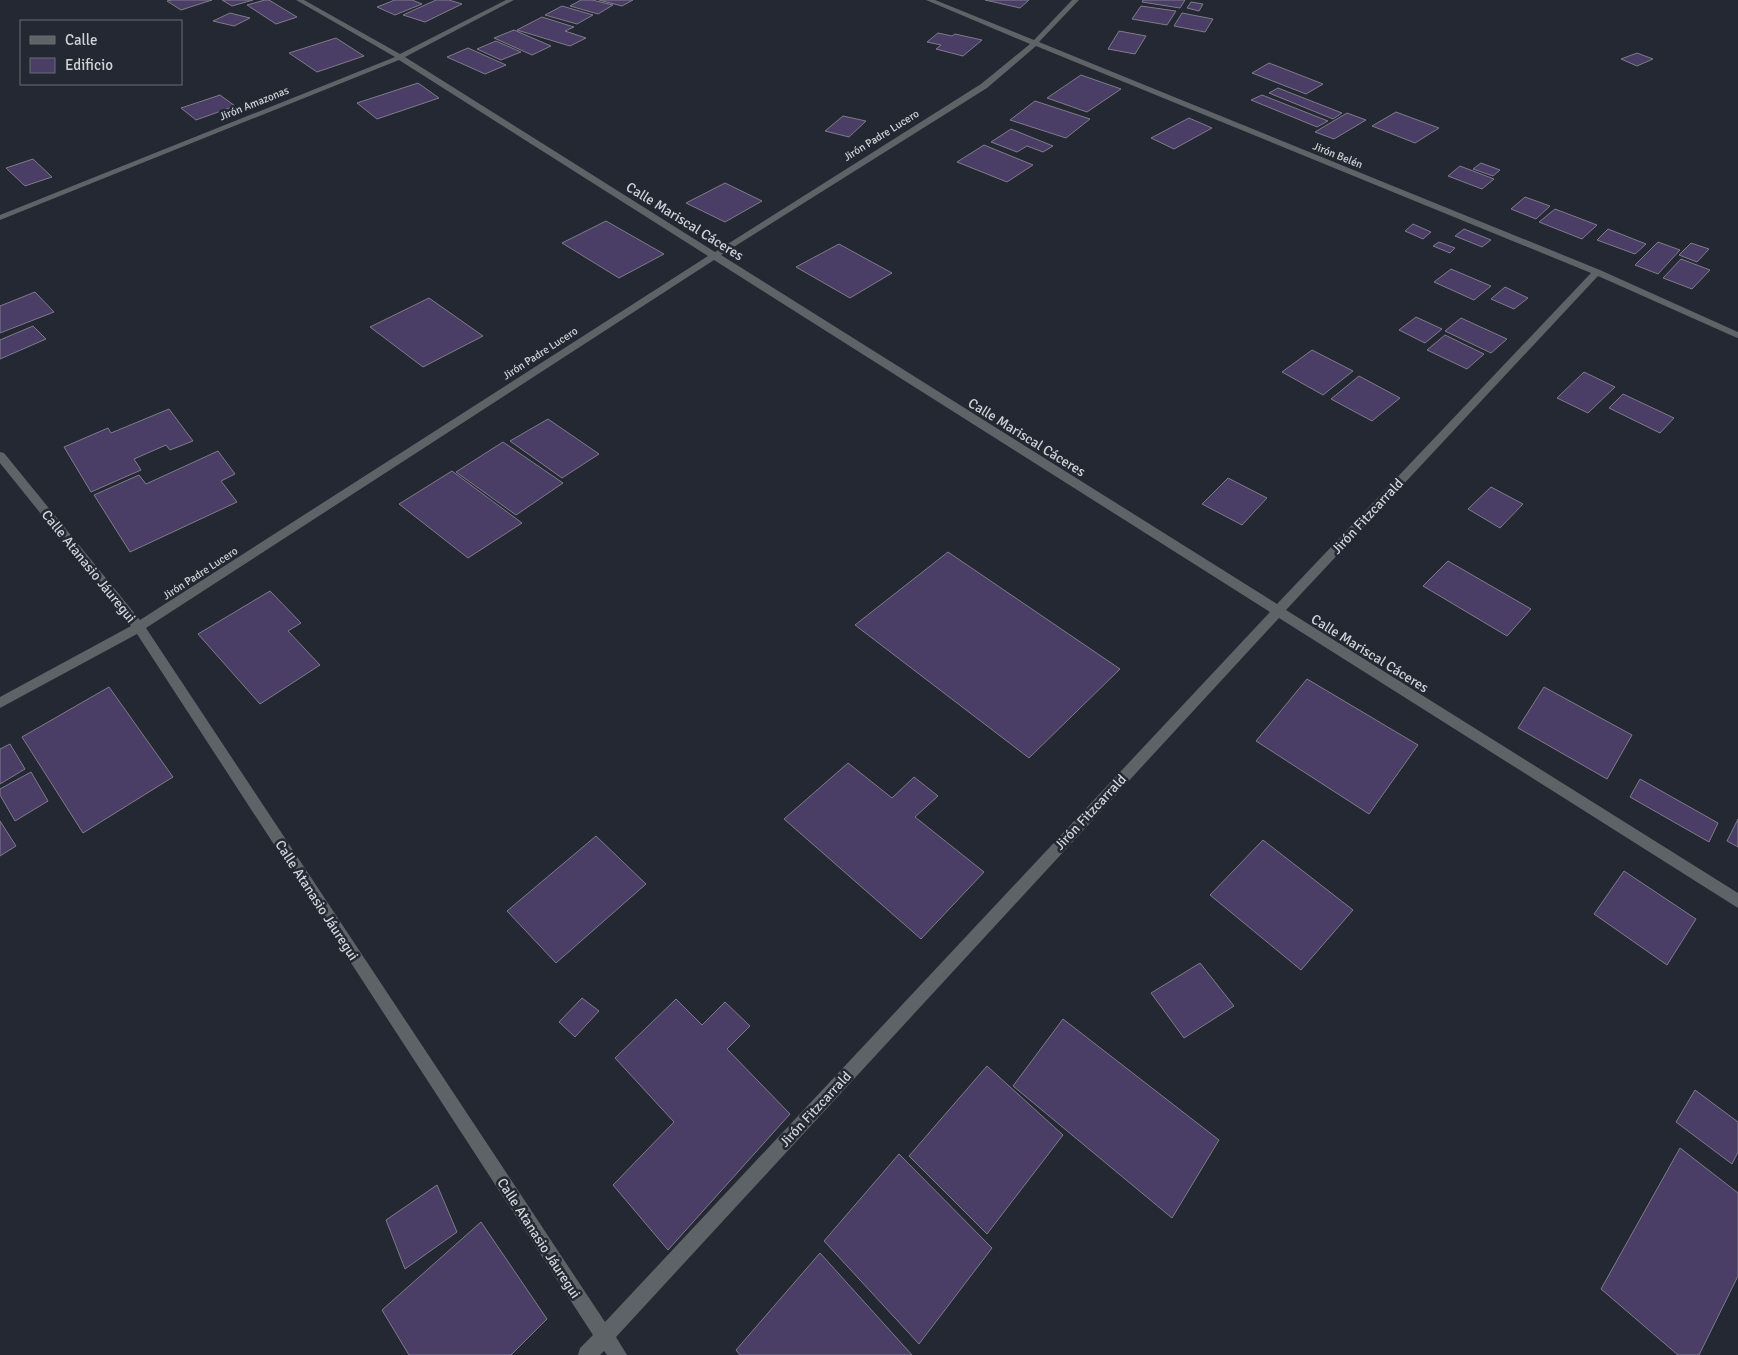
<svg xmlns="http://www.w3.org/2000/svg" width="1738" height="1355" font-family="Signika,sans-serif">
	<rect width="100%" height="100%" fill="#232832"/>
	<path fill="#4a3e67" stroke="#7f7b89" d="M172,0H212L181,10L167,1Z
		M222,0H253L232,6Z
		M265,0H269L297,17L276,24L247,5Z
		M395,0H412L422,4L395,15L377,7Z
		M436,0H449L462,4L425,22L403,15Z
		M581,0H592L613,5L598,14L570,6Z
		M599,0H633L622,6Z
		M985,0H1029L1020,8Z
		M1143,0H1185L1180,8L1142,2Z
		M1191,2L1203,4L1199,11L1187,8Z
		M562,6L593,15L577,24L545,15Z
		M1141,6L1176,11L1167,25L1132,19Z
		M230,13L250,18L234,26L213,21Z
		M1182,13L1213,19L1205,32L1174,26Z
		M542,17L574,27L565,31L586,38L570,46L517,30Z
		M514,30L551,46L532,55L494,38Z
		M1119,31L1146,36L1135,54L1108,49Z
		M938,33L952,36L955,34L982,40L963,56L936,49L941,45L927,42Z
		M336,38L364,56L317,72L289,53Z
		M496,41L521,52L501,60L477,49Z
		M468,48L506,65L485,74L447,57Z
		M1637,53L1653,59L1637,66L1621,59Z
		M1269,63L1323,84L1306,94L1252,73Z
		M1081,75L1121,89L1087,112L1047,98Z
		M418,83L439,98L377,119L357,103Z
		M1278,88L1342,113L1333,119L1269,93Z
		M220,95L235,106L196,120L181,108Z
		M1262,95L1328,121L1317,127L1251,100Z
		M1035,101L1090,119L1066,138L1010,120Z
		M1396,112L1439,128L1415,143L1372,126Z
		M1347,113L1366,120L1334,139L1315,132Z
		M843,116L866,121L849,137L825,131Z
		M1189,118L1212,128L1174,149L1151,138Z
		M1011,129L1053,146L1043,152L1027,146L1017,152L991,142Z
		M984,145L1033,165L1007,182L957,162Z
		M33,159L52,177L25,186L6,168Z
		M1481,163L1500,170L1493,176L1473,169Z
		M1460,166L1494,179L1482,189L1448,176Z
		M725,183L762,201L725,222L686,203Z
		M1525,197L1550,206L1536,219L1511,209Z
		M1555,209L1597,225L1582,239L1539,222Z
		M606,221L664,254L619,278L562,243Z
		M1413,224L1431,232L1423,239L1405,231Z
		M1464,229L1491,240L1482,247L1455,236Z
		M1608,229L1646,244L1635,254L1597,240Z
		M1439,242L1455,248L1450,253L1433,246Z
		M1658,242L1680,250L1658,274L1635,265Z
		M1691,243L1709,249L1697,262L1679,255Z
		M839,244L892,273L850,298L796,267Z
		M1681,259L1710,270L1692,289L1663,278Z
		M1451,269L1491,286L1474,300L1434,282Z
		M1505,287L1528,298L1514,309L1491,299Z
		M35,292L54,312L0,333V306Z
		M429,298L483,336L423,367L370,327Z
		M1416,317L1442,329L1425,343L1399,330Z
		M1461,318L1507,339L1491,353L1445,331Z
		M33,326L46,339L0,359V340Z
		M1445,335L1484,354L1467,369L1427,350Z
		M1312,350L1353,371L1323,395L1282,372Z
		M1584,372L1615,387L1588,413L1557,398Z
		M1359,376L1400,398L1372,421L1331,399Z
		M1623,394L1674,418L1660,433L1609,408Z
		M169,409L193,441L170,450L166,445L134,459L141,470L91,492L64,447L108,428L111,433Z
		M548,419L599,454L562,478L510,441Z
		M503,442L563,483L516,515L456,472Z
		M218,451L235,474L221,481L237,502L130,552L94,495L139,475L146,484Z
		M452,471L522,523L468,558L399,504Z
		M1228,478L1267,498L1242,525L1202,504Z
		M1491,487L1523,504L1500,528L1468,509Z
		M948,552L1120,669L1029,758L855,625Z
		M1448,561L1531,609L1507,636L1423,586Z
		M270,591L301,623L288,631L320,665L260,704L198,634Z
		M1307,679L1418,745L1369,814L1256,741Z
		M109,687L173,777L83,833L22,737Z
		M1544,687L1632,735L1607,779L1518,728Z
		M10,744L25,769L0,784V749Z
		M848,763L892,798L914,777L938,796L915,817L984,872L921,939L784,819Z
		M31,772L48,801L15,821L0,795V789Z
		M1640,779L1718,823L1709,842L1630,797Z
		M1738,819V847L1727,841Z
		M0,821L16,846L0,856Z
		M596,836L646,884L556,963L507,911Z
		M1263,840L1353,910L1301,970L1210,895Z
		M1624,871L1696,919L1667,965L1594,914Z
		M1200,963L1234,1006L1184,1038L1151,993Z
		M582,998L599,1011L575,1037L559,1022Z
		M676,999L702,1025L725,1002L750,1026L727,1049L790,1114L668,1250L613,1185L674,1122L615,1058Z
		M1063,1019L1219,1140L1172,1218L1013,1086Z
		M987,1066L1063,1135L987,1234L909,1156Z
		M1695,1090L1738,1122V1152L1732,1164L1676,1122Z
		M1680,1148L1738,1193V1276L1699,1355H1678L1601,1289Z
		M899,1154L992,1248L919,1344L824,1241Z
		M437,1185L457,1232L405,1269L386,1220Z
		M481,1222L547,1319L511,1355H409L382,1310Z
		M820,1253L912,1355H740L736,1350Z"/>
	<g fill="none" stroke-linecap="round" stroke-linejoin="round">
		<path fill="#5e6367" fill-rule="evenodd" d="M296,0H304L400,54L506,0H514L405,57L715,252L981,84L1030,44L926,0H935L1034,40L1072,0H1079L1039,42L1600,270L1738,332V338L1735,337L1598,276L1286,610L1738,893V908L1279,618L616,1337L627,1355H607L604,1351L600,1355H578L580,1348L593,1335L137,634L0,708V697L131,626L0,463V452L4,453L140,620L708,256L399,60L0,220V215L395,57ZM1036,46L1591,273L1277,604L721,255L987,88ZM714,260L1270,612L605,1322L146,628Z"/>
	</g>
	<g text-anchor="middle" stroke-width="5" stroke-linejoin="round" paint-order="stroke">
		<g font-size="11" fill="#d0d3da" stroke="#232832">
			<text transform="translate(254 103) rotate(-22)" y="4">Jirón Amazonas</text>
			<text transform="translate(881 135) rotate(-32)" y="4">Jirón Padre Lucero</text>
			<text transform="translate(1338 155) rotate(22)" y="4">Jirón Belén</text>
			<text transform="translate(540 353) rotate(-33)" y="4">Jirón Padre Lucero</text>
			<text transform="translate(200 573) rotate(-33)" y="4">Jirón Padre Lucero</text>
		</g>
		<g font-size="14" fill="#d0d3da" stroke="#232832">
			<text transform="translate(685 221) rotate(32)" y="5">Calle Mariscal Cáceres</text>
			<text transform="translate(1027 437) rotate(32)" y="5">Calle Mariscal Cáceres</text>
			<text transform="translate(1367 516) rotate(-47)" y="5">Jirón Fitzcarrald</text>
			<text transform="translate(89 566) rotate(51)" y="5">Calle Atanasio Jáuregui</text>
			<text transform="translate(1370 653) rotate(32)" y="5">Calle Mariscal Cáceres</text>
			<text transform="translate(1090 812) rotate(-47)" y="5">Jirón Fitzcarrald</text>
			<text transform="translate(317 900) rotate(57)" y="5">Calle Atanasio Jáuregui</text>
			<text transform="translate(815 1109) rotate(-47)" y="5">Jirón Fitzcarrald</text>
			<text transform="translate(539 1238) rotate(57)" y="5">Calle Atanasio Jáuregui</text>
		</g>
	</g>
	<rect x="20" y="20" width="162" height="65" fill="#232832" stroke="#686c75"/>
	<rect x="30" y="36" width="25" height="8" fill="#5e6367" stroke="#686c75"/>
	<text x="65" y="45" font-size="15" fill="#d0d3da">Calle</text>
	<rect x="30" y="58" width="25" height="15" fill="#4a3e67" stroke="#686c75"/>
	<text x="65" y="70" font-size="15" fill="#d0d3da">Edificio</text>
</svg>
